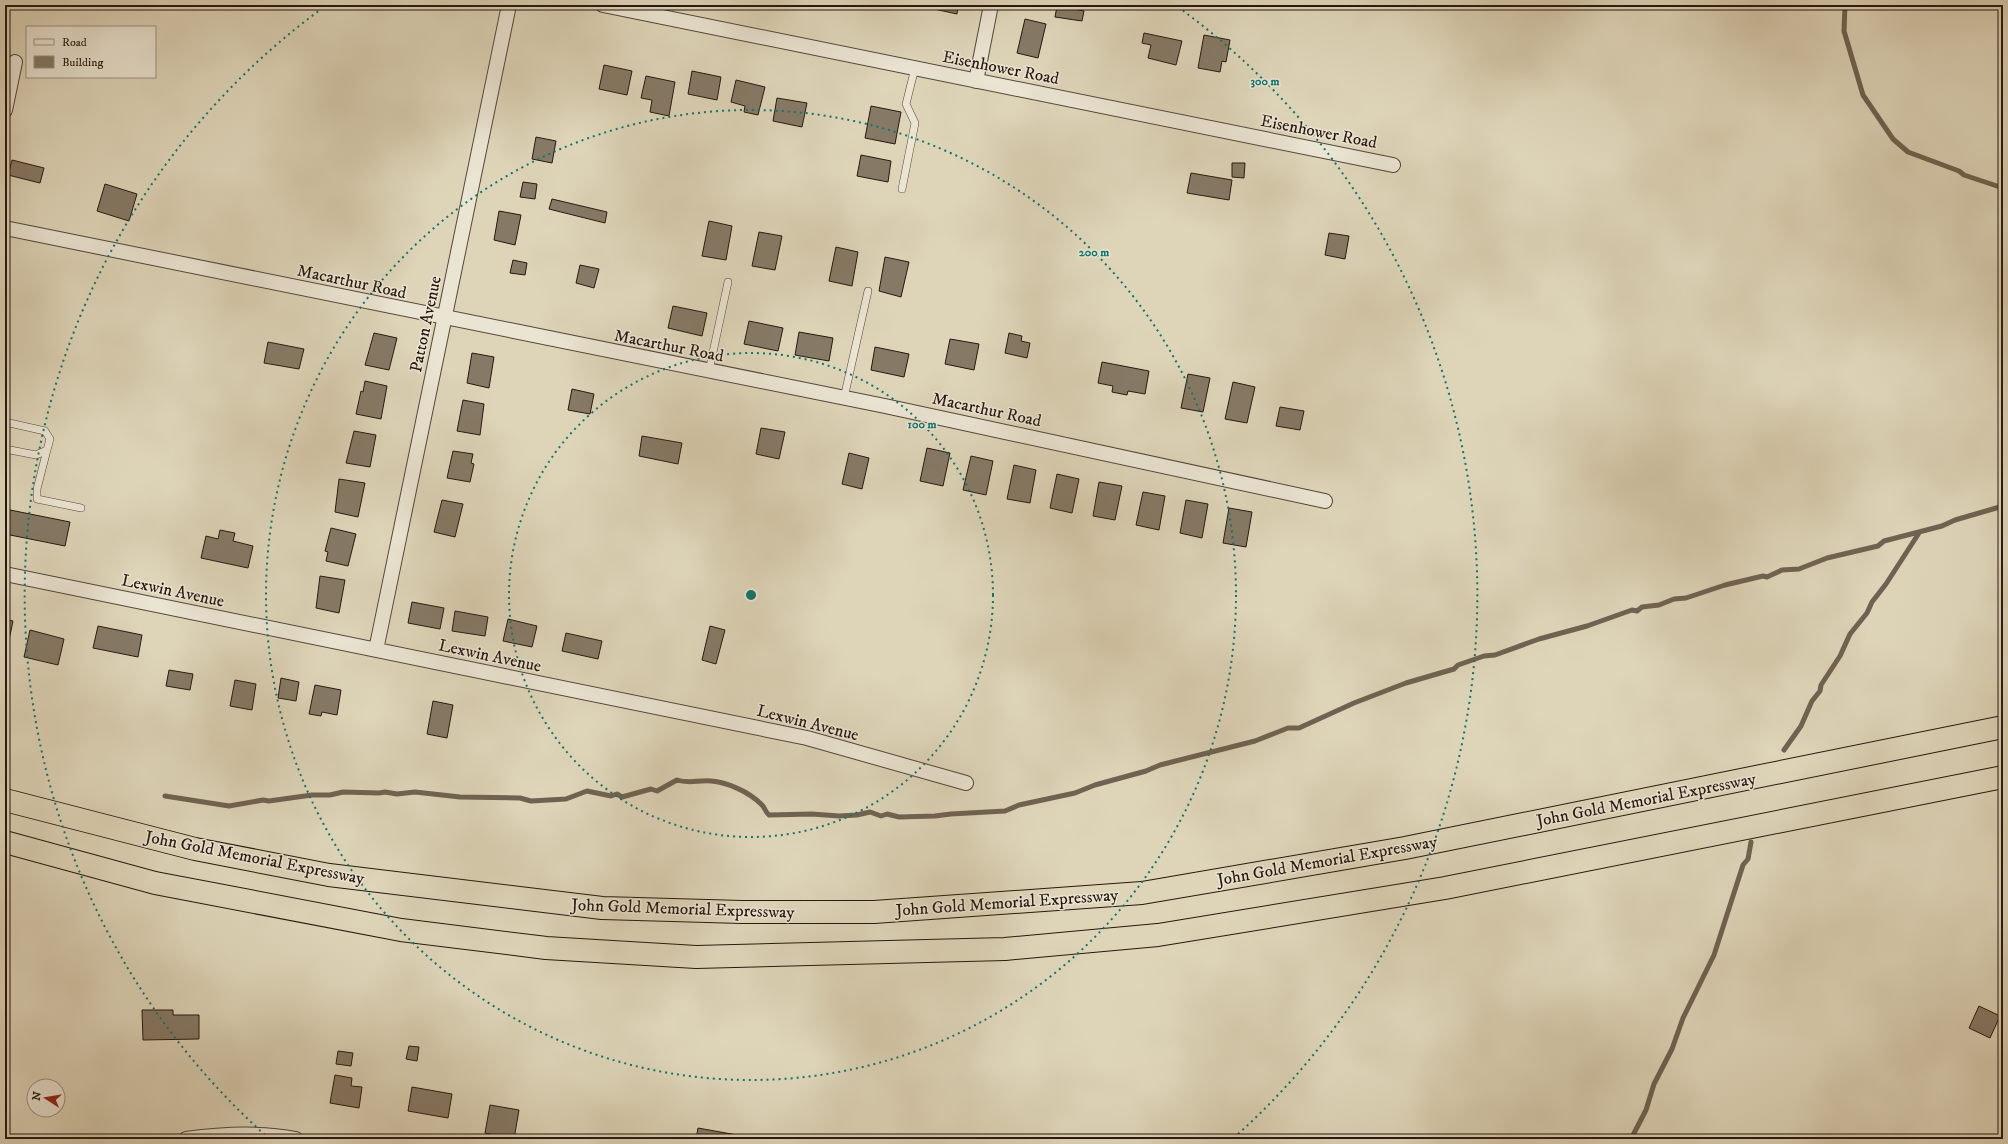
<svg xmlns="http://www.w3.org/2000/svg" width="2008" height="1144" font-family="'IM FELL DW Pica',serif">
	<rect width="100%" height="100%" fill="#ded5b9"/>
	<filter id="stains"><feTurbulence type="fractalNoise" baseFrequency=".005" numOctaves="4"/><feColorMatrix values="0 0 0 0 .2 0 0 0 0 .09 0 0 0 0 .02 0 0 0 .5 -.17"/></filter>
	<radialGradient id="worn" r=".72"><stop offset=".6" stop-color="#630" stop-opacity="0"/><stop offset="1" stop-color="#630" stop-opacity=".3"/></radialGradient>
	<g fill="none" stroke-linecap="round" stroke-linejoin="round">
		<path stroke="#706252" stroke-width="5" d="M1845,5L1844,31L1863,95L1893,139L1908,152L1959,171L1964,175L2003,188
			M1784,750L1801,726L1812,701L1820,691L1821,685L1840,656L1850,634L1867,613L1872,602L1886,584L1919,533
			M165,796L229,806L263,800L269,801L312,795H330L343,792L379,793L385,792L397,794L415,792L460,797L520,798L531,801L566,799L587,791L611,796L617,794L622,797L651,789L657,791L677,780C689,784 698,780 711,781C727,782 749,792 761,804C765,807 765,812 769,815L812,814L839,816L857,815L870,812L881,816L887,814L899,817L935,816L951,814L1005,811L1019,805L1075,793L1095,785L1146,771L1160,765L1255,741L1288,728H1299L1354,703L1406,683L1454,669L1458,665L1484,656L1495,655L1539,639L1587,626L1632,610L1637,611L1642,607L1659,605L1674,599L1686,598L1725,585L1763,576L1767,577L1782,570L1799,569L1827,558L1878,546L1884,541L1942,526L1955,520L2003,506
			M1631,1139L1646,1110L1654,1084L1672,1049L1683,1018L1714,955L1743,865L1748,859L1751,842"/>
	</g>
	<path fill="#867a67" stroke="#27170f" d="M935,5H958L957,14L934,9Z
		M1057,6L1084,11L1082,21L1055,17Z
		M1025,19L1046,24L1038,58L1017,53Z
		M1144,33L1182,41L1176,65L1148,58L1151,45L1142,43Z
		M1204,35L1230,40L1226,62L1222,61L1220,72L1198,68Z
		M604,65L632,71L627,95L599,89Z
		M692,71L721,77L717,100L688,94Z
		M646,76L675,82L669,116L650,112L652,100L641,98Z
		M736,80L765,87L758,115L744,112L745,106L731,102Z
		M777,98L807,103L802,127L773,121Z
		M871,106L901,112L895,144L865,138Z
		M536,137L556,141L552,163L532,159Z
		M861,155L891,161L888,182L857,176Z
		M12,160L44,168L40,183L8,175Z
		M1232,163H1245L1244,178L1232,177Z
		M1191,173L1232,180L1229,200L1187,193Z
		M523,182L537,184L535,199L520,197Z
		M105,184L137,194L129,221L97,211Z
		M552,199L607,212L605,223L549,209Z
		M499,211L521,215L515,245L494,240Z
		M709,221L732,226L726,260L702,256Z
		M759,232L782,236L775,270L752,266Z
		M1329,233L1349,236L1345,259L1325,255Z
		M836,247L858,252L852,286L829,281Z
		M885,257L909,262L901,297L879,291Z
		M513,260L527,263L525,275L510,273Z
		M580,265L599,269L594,288L576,283Z
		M673,306L707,313L702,336L668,328Z
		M749,321L783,328L778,351L744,344Z
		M799,332L833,338L829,361L795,355Z
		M374,333L397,338L389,370L365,365Z
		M1009,333L1022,336L1021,341L1030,343L1027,358L1005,353Z
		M950,339L979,344L974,370L945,364Z
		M268,342L304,349L299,369L264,363Z
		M875,347L909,354L904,377L871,370Z
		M472,353L494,357L489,388L467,383Z
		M1102,362L1149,371L1145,394L1128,391L1127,395L1112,392L1113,386L1098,383Z
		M1188,374L1210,378L1203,412L1181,408Z
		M365,381L387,386L381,419L356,414L361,391L363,392Z
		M1233,382L1255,387L1247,423L1225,419Z
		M572,389L594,394L590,414L568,410Z
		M463,400L484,404L480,435L457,431Z
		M1280,407L1304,411L1300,430L1276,426Z
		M761,428L785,432L779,459L756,454Z
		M354,431L376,435L370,467L346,463Z
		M642,436L682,443L678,464L639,456Z
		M927,448L950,453L943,486L920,481Z
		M453,451L473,454L471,463L474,464L470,482L447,478Z
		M849,453L869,458L862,489L842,484Z
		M971,456L993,461L986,495L963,490Z
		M1014,465L1036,470L1030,503L1007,499Z
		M1057,474L1079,479L1072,513L1050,508Z
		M339,479L365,483L358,517L335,512Z
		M1099,482L1122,486L1115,520L1093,516Z
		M1143,492L1165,496L1159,530L1136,525Z
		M442,500L463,504L455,537L434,532Z
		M1186,500L1208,504L1202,538L1180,533Z
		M1229,508L1252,512L1246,547L1223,543Z
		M5,509L70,522L65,546L5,534Z
		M331,528L356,534L348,566L326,561L328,552L325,551Z
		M220,530L235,533L233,541L253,546L248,568L201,558L206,536L218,539Z
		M320,576L345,580L339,613L316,608Z
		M412,602L444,608L440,629L408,623Z
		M455,611L488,617L485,636L452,631Z
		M5,619L13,621L9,640L5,639Z
		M508,619L537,626L532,647L503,641Z
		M98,626L142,635L138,657L93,648Z
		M710,626L725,630L716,664L702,660Z
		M30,630L64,639L58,665L24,657Z
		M566,633L602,641L598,659L562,651Z
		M169,670L193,674L190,690L166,686Z
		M281,678L299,682L296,701L278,698Z
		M235,680L256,684L252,710L230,706Z
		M315,685L341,690L337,715L322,712L321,716L309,714Z
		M433,701L453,705L447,738L427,734Z
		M1979,1006L2000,1016L1990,1038L1969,1028Z
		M142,1010H173V1015H199V1039L143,1040Z
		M409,1046L419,1047L417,1061L406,1059Z
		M338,1051L353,1053L351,1066L336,1064Z
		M335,1075L352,1078L351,1086L362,1087L359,1108L330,1103Z
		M412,1087L452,1094L448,1118L408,1111Z
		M490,1105L519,1110L514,1139L485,1133Z
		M698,1128L754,1138L753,1139H696Z"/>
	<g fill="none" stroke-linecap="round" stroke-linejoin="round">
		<g stroke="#55463a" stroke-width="8">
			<path id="lane" d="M902,189L915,123L906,104L915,68
				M709,371L728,282
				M844,398L868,291
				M5,422L45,431L50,439L47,450L36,455L5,449
				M47,450L37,489V499L81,508"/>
		</g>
		<g stroke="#55463a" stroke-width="16">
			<path id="street" d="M603,5L1393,165
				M976,81L991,5
				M5,110L15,62
				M5,228L885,406L1325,501
				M5,574L807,738L966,783
				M376,650L509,5
				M186,1139C222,1134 260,1132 296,1139"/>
		</g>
		<g stroke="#27170f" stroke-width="24">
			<path id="highway" d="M5,800L195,849L329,875L602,908L742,912H874L1142,893L1405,848L2003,727
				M5,842L155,883L401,930L546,948L696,957L1005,949L1158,935L1445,888L2003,777"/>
		</g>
		<use href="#lane" stroke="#eae4d2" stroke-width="7"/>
		<use href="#street" stroke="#eae4d2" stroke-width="14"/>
		<use href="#highway" stroke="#ded5b9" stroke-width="22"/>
	</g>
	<g fill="none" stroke="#0f766e" stroke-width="2" stroke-dasharray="2 4">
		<circle cx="751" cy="595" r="242"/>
		<circle cx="751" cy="595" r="485"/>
		<path d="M265 1135A727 727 0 0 1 324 7M1178 7A727 727 0 0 1 1237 1135"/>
	</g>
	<g text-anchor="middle" stroke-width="3" stroke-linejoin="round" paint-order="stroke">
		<g font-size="17" fill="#27170f" stroke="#eae4d2">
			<text transform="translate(1001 67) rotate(11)" y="6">Eisenhower Road</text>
			<text transform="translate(1319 131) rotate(11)" y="6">Eisenhower Road</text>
			<text transform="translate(352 281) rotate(12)" y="6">Macarthur Road</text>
			<text transform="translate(425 324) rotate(-78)" y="6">Patton Avenue</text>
			<text transform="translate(669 345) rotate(11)" y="6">Macarthur Road</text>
			<text transform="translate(987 409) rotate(12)" y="6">Macarthur Road</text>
			<text transform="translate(173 590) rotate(12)" y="6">Lexwin Avenue</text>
			<text transform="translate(490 655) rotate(12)" y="6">Lexwin Avenue</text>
			<text transform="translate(808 722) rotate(14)" y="6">Lexwin Avenue</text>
			<text transform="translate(1646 799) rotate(-11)" y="6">John Gold Memorial Expressway</text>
			<text transform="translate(255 857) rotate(11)" y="6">John Gold Memorial Expressway</text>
			<text transform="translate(1327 860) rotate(-10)" y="6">John Gold Memorial Expressway</text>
			<text transform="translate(1007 902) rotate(-4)" y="6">John Gold Memorial Expressway</text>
			<text transform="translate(683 908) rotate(2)" y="6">John Gold Memorial Expressway</text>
		</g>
	</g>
	<circle cx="751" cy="595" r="6" fill="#0f766e" stroke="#eae4d2" stroke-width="2"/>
	<g font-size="12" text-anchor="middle" font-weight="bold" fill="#0f766e" stroke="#eae4d2" stroke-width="3" stroke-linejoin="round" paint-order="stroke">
		<text x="1265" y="85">300 m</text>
		<text x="1094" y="256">200 m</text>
		<text x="922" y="428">100 m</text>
	</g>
	<rect width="2008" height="1144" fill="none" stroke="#ded5b9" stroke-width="20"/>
	<rect x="6" y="6" width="1996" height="1132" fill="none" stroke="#27170f" stroke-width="2"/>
	<rect x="10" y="10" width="1988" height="1124" fill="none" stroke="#27170f"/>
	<rect x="26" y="26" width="130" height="52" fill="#eae4d2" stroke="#9c9284"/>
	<rect x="34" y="39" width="20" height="6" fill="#eae4d2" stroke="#9c9284"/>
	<text x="62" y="46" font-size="12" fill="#27170f">Road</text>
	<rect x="34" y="56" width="20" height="12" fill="#867a67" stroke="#9c9284"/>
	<text x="62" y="66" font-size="12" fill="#27170f">Building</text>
	<g transform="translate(46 1098) rotate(282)"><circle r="19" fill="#eae4d2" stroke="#9c9284"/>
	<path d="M0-3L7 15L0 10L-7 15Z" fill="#8f2418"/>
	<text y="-6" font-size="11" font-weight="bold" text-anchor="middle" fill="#27170f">N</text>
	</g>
	<rect width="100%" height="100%" filter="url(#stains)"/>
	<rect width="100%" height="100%" fill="url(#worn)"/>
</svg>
